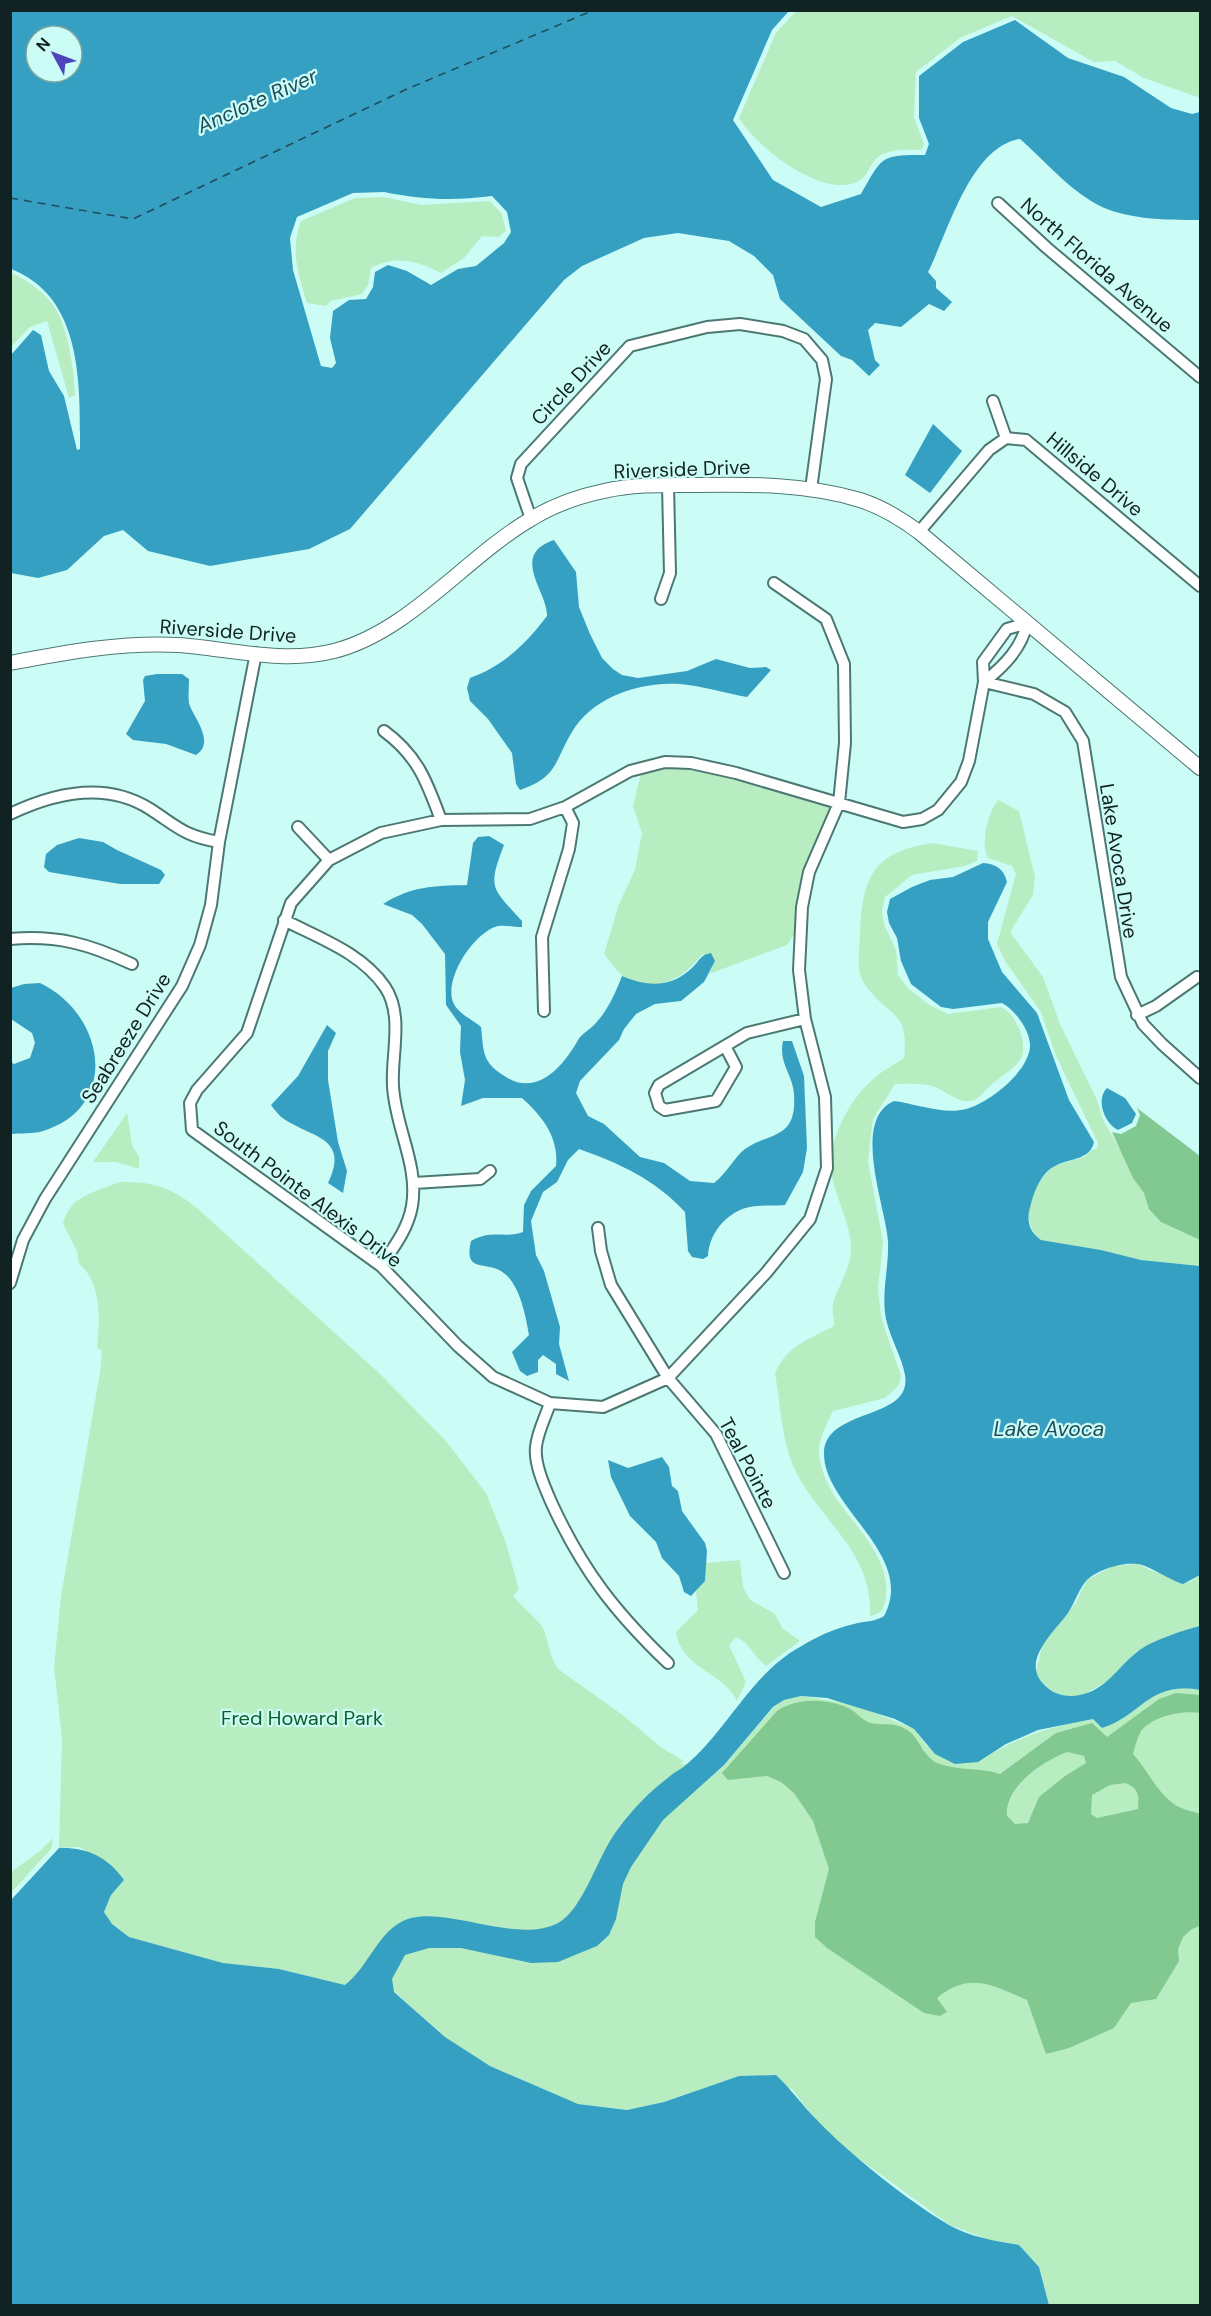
<svg xmlns="http://www.w3.org/2000/svg" width="1211" height="2316" font-family="'DM Sans',sans-serif">
	<rect width="100%" height="100%" fill="#ccfcf6"/>
	<path fill="#b8edc2" d="M796,11H1200V98L1144,78L1115,61L1094,62L1012,16L960,38L916,72L914,117L924,144L921,150C907,150 889,148 877,158C869,165 868,177 857,182C822,198 756,147 739,118L776,33Z
		M384,197L421,205L490,201L502,214L506,231L498,237L482,236L464,258L441,273C417,260 395,255 371,268L368,285L362,294L331,301L326,306L307,303C298,273 290,252 301,221L355,198Z
		M11,273C26,279 46,293 55,308C68,328 74,370 75,395L69,398L47,321L30,327L11,347Z
		M666,767L691,768L831,806L804,870L797,906L795,933L787,945L709,974L715,961L702,954C684,979 653,996 623,976C616,971 610,961 604,954L619,904L635,870L642,833L633,806L641,773Z
		M998,800L1019,811L1035,877L1033,895L1010,932L1043,977L1060,1024L1097,1100L1103,1120L1120,1149L1200,1176V1266L1141,1260L1101,1250L1041,1240C1017,1223 1032,1181 1054,1167C1063,1161 1076,1161 1085,1156C1091,1152 1090,1149 1097,1149L1098,1143L1056,1056L1041,1012L1005,961L997,944L1016,874L1012,866L988,858C980,844 988,812 998,800Z
		M933,843L978,851L977,861L965,866L912,875L885,897L882,911L884,924L896,950L898,975L908,988L928,1004L948,1014L1001,1007C1010,1012 1015,1019 1019,1028C1031,1061 1016,1065 992,1084C985,1090 981,1099 971,1101C956,1103 945,1090 932,1086C921,1083 906,1084 895,1084L873,1119L868,1161L883,1242L878,1288L881,1317L901,1376L899,1385L885,1398L833,1411C827,1424 818,1439 819,1454C820,1469 829,1489 838,1501C858,1529 894,1563 885,1602C883,1611 879,1614 870,1616C873,1552 822,1523 796,1472C781,1441 781,1406 775,1373C787,1346 809,1339 834,1326C835,1319 831,1310 833,1303C839,1284 851,1269 851,1247C850,1222 837,1201 832,1177C826,1145 847,1103 870,1082C880,1072 892,1066 904,1058C910,1008 886,1017 864,983C856,970 859,952 860,938C862,880 870,852 933,843Z
		M127,1113L132,1145L139,1157V1169L116,1162H93Z
		M120,1182C155,1182 170,1187 197,1208L379,1373L446,1441L486,1493L506,1543L519,1590L513,1596C519,1603 542,1624 543,1628C549,1642 549,1655 558,1669L624,1716L662,1748L684,1761L680,1764L724,1765L774,1707L784,1700L801,1696L854,1704L914,1729L927,1746L978,1762C1015,1738 1050,1726 1093,1719L1102,1728C1142,1716 1148,1681 1200,1690V2305H1049L1039,2267L1019,2245L989,2240L950,2225L847,2150L814,2118L792,2089L739,2076L664,2102L627,2110L578,2104L490,2066L445,2037L396,1993L345,1985L279,1969L223,1963L129,1937L112,1924L104,1912L111,1895L124,1880L80,1847L59,1848L62,1739L54,1667L61,1596L100,1373L102,1351L97,1348C100,1322 102,1282 79,1264L77,1251L63,1224C69,1196 95,1192 120,1182Z
		M740,1560L743,1587L750,1600L775,1614L782,1628L800,1641L766,1666C753,1656 750,1643 736,1637L729,1645L746,1682L737,1701C724,1672 682,1670 676,1632L698,1610L696,1591L705,1581L706,1563Z
		M1138,1564L1152,1571L1190,1582L1200,1575V1626L1137,1651L1113,1678L1083,1695L1068,1697L1055,1693L1042,1684L1036,1672L1043,1642L1075,1604L1087,1580L1113,1566Z
		M53,1838L51,1849L11,1893V1872L40,1851Z"/>
	<path fill="#82c991" fill-rule="evenodd" d="M1137,1108L1200,1156V1240L1161,1222L1149,1209L1144,1193L1133,1178L1112,1132L1121,1134L1136,1126L1140,1115Z
		M1176,1693L1200,1695V1713C1183,1710 1153,1716 1141,1731C1137,1738 1135,1747 1133,1754C1148,1770 1157,1794 1177,1806C1184,1810 1193,1811 1200,1814V1926L1192,1929L1183,1937L1178,1949L1179,1961L1156,1999L1131,2003L1114,2028L1069,2048L1046,2054L1027,2000C993,1985 969,1971 937,1998L947,2012L940,2016L924,2013L827,1948L815,1937V1922L829,1869L813,1821L794,1793L781,1782L767,1776L728,1780L722,1773L777,1711C796,1698 826,1698 848,1708C856,1711 862,1721 871,1723C886,1726 896,1721 910,1732C919,1739 924,1757 937,1763C957,1771 979,1767 1000,1774L1056,1733L1092,1723L1107,1737L1159,1699ZM1067,1752L1084,1756L1086,1763L1065,1776L1039,1797L1028,1823L1015,1824L1007,1816C1004,1787 1043,1761 1067,1752ZM1125,1783C1139,1788 1139,1795 1138,1809L1097,1818L1091,1814L1092,1795L1110,1785Z"/>
	<path fill="#36a0c3" fill-rule="evenodd" d="M10,11H789L772,30L733,120L773,180L821,207L861,194C883,156 880,155 925,155L929,144L919,118V76L963,42L1015,20L1068,58L1124,77L1171,108L1192,114L1200,112V220C1166,220 1120,220 1091,201C1065,185 1043,159 1020,139C970,147 948,233 928,272L936,281V288L952,302L944,311L929,304L901,327L875,323L868,330L875,360L880,365L869,376L852,360L841,356L780,299L773,275L754,256L729,241L678,233L644,238L582,266L564,280L350,529L309,549L210,566L148,551L123,530L104,536L67,570L38,578L11,573V355L33,330L41,335L49,371L64,396L77,450L80,449C80,384 83,297 11,269ZM36,36H72V72H36ZM384,192C423,200 453,201 492,196L507,212L511,232L504,243L476,266L458,269L431,285L407,271L388,265L375,272L373,287L366,299L349,300L333,311L330,338L336,363L332,368L321,366L293,270L290,238L297,217L353,193Z
		M933,424L962,451L930,493L905,475Z
		M554,540L576,572L579,607L590,634L602,658L613,669L622,675L638,678L687,671L716,659L750,668L766,667L771,670L747,697C725,693 702,686 680,684C641,681 592,697 572,732C554,762 558,777 520,790L516,784L512,753L488,719L470,701L467,688L470,678C503,666 526,644 547,616C548,592 509,555 554,540Z
		M157,674H182L189,679C189,687 188,696 189,703C191,714 217,742 196,755L166,744L133,740L126,734L145,701L143,680L145,676Z
		M489,836L504,845C487,889 492,888 522,921V927C514,927 505,925 498,926C474,932 444,978 453,1002C458,1014 472,1019 481,1027C484,1054 482,1062 506,1077C538,1097 564,1065 578,1040C582,1033 590,1030 595,1024C608,1010 615,994 622,976C648,987 672,988 693,967C700,960 700,955 711,953L715,961L704,982L681,1001L655,1004L636,1014L624,1029L619,1040L580,1081L576,1093L588,1116L604,1124L640,1157L664,1163L690,1181L714,1183C728,1172 735,1156 745,1149C771,1131 797,1140 794,1094C793,1075 778,1063 783,1041H792L804,1076L807,1148L803,1172L785,1205C775,1206 766,1205 757,1206C731,1207 709,1231 708,1256L703,1259L692,1257L688,1251L685,1212C656,1180 619,1163 579,1149L568,1160L557,1182L543,1192L531,1221L536,1255L544,1271L560,1327L559,1344L569,1381L556,1374V1364L543,1355L538,1360V1372L527,1376L520,1371L512,1352L529,1335C526,1317 520,1286 505,1274C488,1259 463,1276 471,1241C493,1229 503,1239 523,1232L524,1205L531,1191L556,1166C559,1137 542,1116 522,1098H483L461,1106L465,1080L460,1052L461,1026L446,1005L445,954L422,924L412,915L383,904C412,886 433,886 467,885L473,843L478,837Z
		M79,838L103,842L117,850L161,870L165,875L159,884H120L49,872L44,867L46,854L57,845Z
		M983,863C996,864 1004,869 1007,882L988,922V939L1002,972L1037,1013L1069,1100L1094,1142C1090,1160 1071,1158 1057,1165C1039,1173 1033,1195 1029,1212C1027,1224 1031,1233 1041,1240L1101,1250L1141,1260L1200,1266V1575L1183,1584C1169,1580 1149,1565 1137,1564C1122,1562 1096,1570 1086,1581C1077,1592 1074,1606 1065,1617C1049,1637 1018,1666 1049,1689C1058,1696 1069,1697 1080,1695C1106,1690 1118,1667 1137,1652C1150,1641 1184,1630 1200,1626V1690C1148,1681 1142,1716 1102,1728L1093,1719L1038,1730L1006,1744L978,1762L955,1764L935,1754L914,1729L895,1719L827,1698L801,1696L784,1700L773,1707L724,1765L663,1820L631,1867L623,1884L616,1919L609,1935L597,1946L558,1962L531,1963L461,1948H429L405,1955L392,1979L394,1992L445,2037L490,2066L578,2104L627,2110L664,2102L739,2076L776,2075C791,2089 802,2105 816,2119C849,2154 907,2200 949,2225C970,2237 995,2241 1019,2245L1039,2267L1049,2305H11V1900L59,1848C87,1847 108,1857 124,1880L111,1895L104,1912L112,1924L129,1937L223,1963L279,1969L345,1985C368,1967 377,1935 401,1922C440,1901 513,1946 558,1923C584,1909 598,1854 618,1829C632,1810 650,1791 669,1777C674,1772 682,1769 687,1764C728,1729 752,1673 800,1647C816,1637 835,1628 854,1624C864,1621 875,1622 884,1616C917,1555 823,1507 824,1453C825,1407 913,1421 905,1375C902,1357 890,1338 886,1319C881,1292 889,1269 888,1242C887,1210 850,1120 894,1101C917,1104 944,1115 966,1109C989,1103 1028,1072 1030,1047C1031,1031 1015,1010 1002,1003L953,1009L941,1007L911,984L901,961L897,938L889,923L887,912L890,899L912,887L930,880L953,877Z
		M40,983C105,1014 121,1107 43,1131C34,1134 21,1133 11,1134V1062L14,1064L30,1058L35,1043L32,1033L11,1019V988L24,984Z
		M327,1025L336,1033L328,1051V1080L338,1142L347,1171L343,1193L328,1183C350,1137 312,1138 284,1119C279,1116 275,1110 271,1105L298,1076Z
		M1107,1088L1125,1098L1136,1114L1132,1123L1118,1130C1105,1124 1095,1100 1107,1088Z
		M662,1457L669,1467L672,1486L678,1491L682,1511L705,1543L707,1551L705,1581L691,1596L684,1592L679,1576L662,1558L656,1542L630,1516L611,1477L608,1460L628,1468Z"/>
	<g fill="none" stroke-linecap="round" stroke-linejoin="round">
		<path stroke="#204b5b" stroke-width="1.5" stroke-dasharray="8 6" stroke-linecap="butt" d="M10,198L133,219L407,89L594,10"/>
		<g stroke="#4c7873" stroke-width="14">
			<path id="minor" d="M998,203L1047,248L1200,377
				M993,401L1006,438
				M531,519L517,478L521,464L630,346L707,327L740,324L783,331L804,339L822,360L826,379L811,489
				M919,532L989,450L1006,438L1026,440L1200,586
				M774,583L826,619L844,664L845,743L839,803L809,872L802,907L799,970L805,1019L825,1097L827,1168L810,1219L766,1273L668,1378L603,1407L550,1403L493,1377L458,1346L381,1266L192,1130L190,1103L197,1090L247,1033L291,903L329,860L381,833L441,820L530,819L565,807L630,771L665,762L691,763L736,773L903,822L922,819L938,810L961,782L969,761L984,682L1034,694L1065,712L1083,741L1121,977L1143,1024L1162,1044L1200,1078
				M661,599L670,573L668,485
				M1027,623C1022,648 1004,666 984,682L983,662L1007,629Z
				M384,731C418,756 427,782 441,820
				M10,814C54,793 106,781 150,809C178,827 184,836 219,842
				M298,827L329,860
				M284,920C319,938 362,953 385,987C404,1015 391,1055 393,1086C395,1127 419,1165 412,1206C408,1229 394,1247 381,1266
				M10,939C58,935 89,944 132,964
				M544,1011L542,937L569,849L573,823L565,807
				M1137,1015L1156,1006L1197,977
				M725,1046L736,1067L716,1101L665,1110L659,1106L655,1093L659,1085Z
				M725,1046L747,1033L805,1019
				M414,1183L480,1179L490,1171
				M598,1228L601,1251L611,1285L668,1378L716,1434L784,1573
				M10,1283L23,1240L45,1199L182,986L200,945L211,905L219,842L256,653
				M550,1403C546,1416 537,1433 536,1447C534,1464 545,1488 552,1504C583,1571 615,1612 668,1663"/>
		</g>
		<g stroke="#4c7873" stroke-width="16">
			<path id="tertiary" d="M10,663C67,652 122,642 179,645C231,649 283,664 334,651C409,632 466,557 531,519C552,506 580,496 604,491C634,484 665,485 696,485C750,484 808,484 860,500C882,507 900,518 919,532L1200,768"/>
		</g>
		<use href="#minor" stroke="#fff" stroke-width="10"/>
		<use href="#tertiary" stroke="#fff" stroke-width="14"/>
	</g>
	<g text-anchor="middle" stroke-width="4.5" stroke-linejoin="round" paint-order="stroke">
		<g font-size="20" fill="#102221" stroke="#ccfcf6">
			<text transform="translate(1097 265) rotate(41)" y="7">North Florida Avenue</text>
			<text transform="translate(571 383) rotate(-47)" y="7">Circle Drive</text>
			<text transform="translate(682 469) rotate(-2)" y="7">Riverside Drive</text>
			<text transform="translate(1095 474) rotate(40)" y="7">Hillside Drive</text>
			<text transform="translate(228 631) rotate(4)" y="7">Riverside Drive</text>
			<text transform="translate(1119 861) rotate(81)" y="7">Lake Avoca Drive</text>
			<text transform="translate(126 1038) rotate(-58)" y="7">Seabreeze Drive</text>
			<text transform="translate(308 1194) rotate(37)" y="7">South Pointe Alexis Drive</text>
			<text transform="translate(748 1463) rotate(62)" y="7">Teal Pointe</text>
		</g>
		<g font-size="20" fill="#0b5d2a" stroke="#ccfcf6">
			<text x="302" y="1725">Fred Howard Park</text>
		</g>
		<g font-size="21" font-style="italic" fill="#204b5b" stroke="#ccfcf6">
			<text transform="translate(257 101) rotate(-24)" y="7">Anclote River</text>
			<text x="1049" y="1436">Lake Avoca</text>
		</g>
	</g>
	<rect width="1211" height="2316" fill="none" stroke="#102221" stroke-width="24"/>
	<g transform="translate(54 54) rotate(311)"><circle r="28" fill="#ccfcf6" stroke="#81a5a1" stroke-width="1.5"/>
	<path d="M0-4.5L10 22L0 15L-10 22Z" fill="#4e44bb"/>
	<text y="-9" font-size="16" font-weight="bold" text-anchor="middle" fill="#102221">N</text>
	</g>
</svg>
